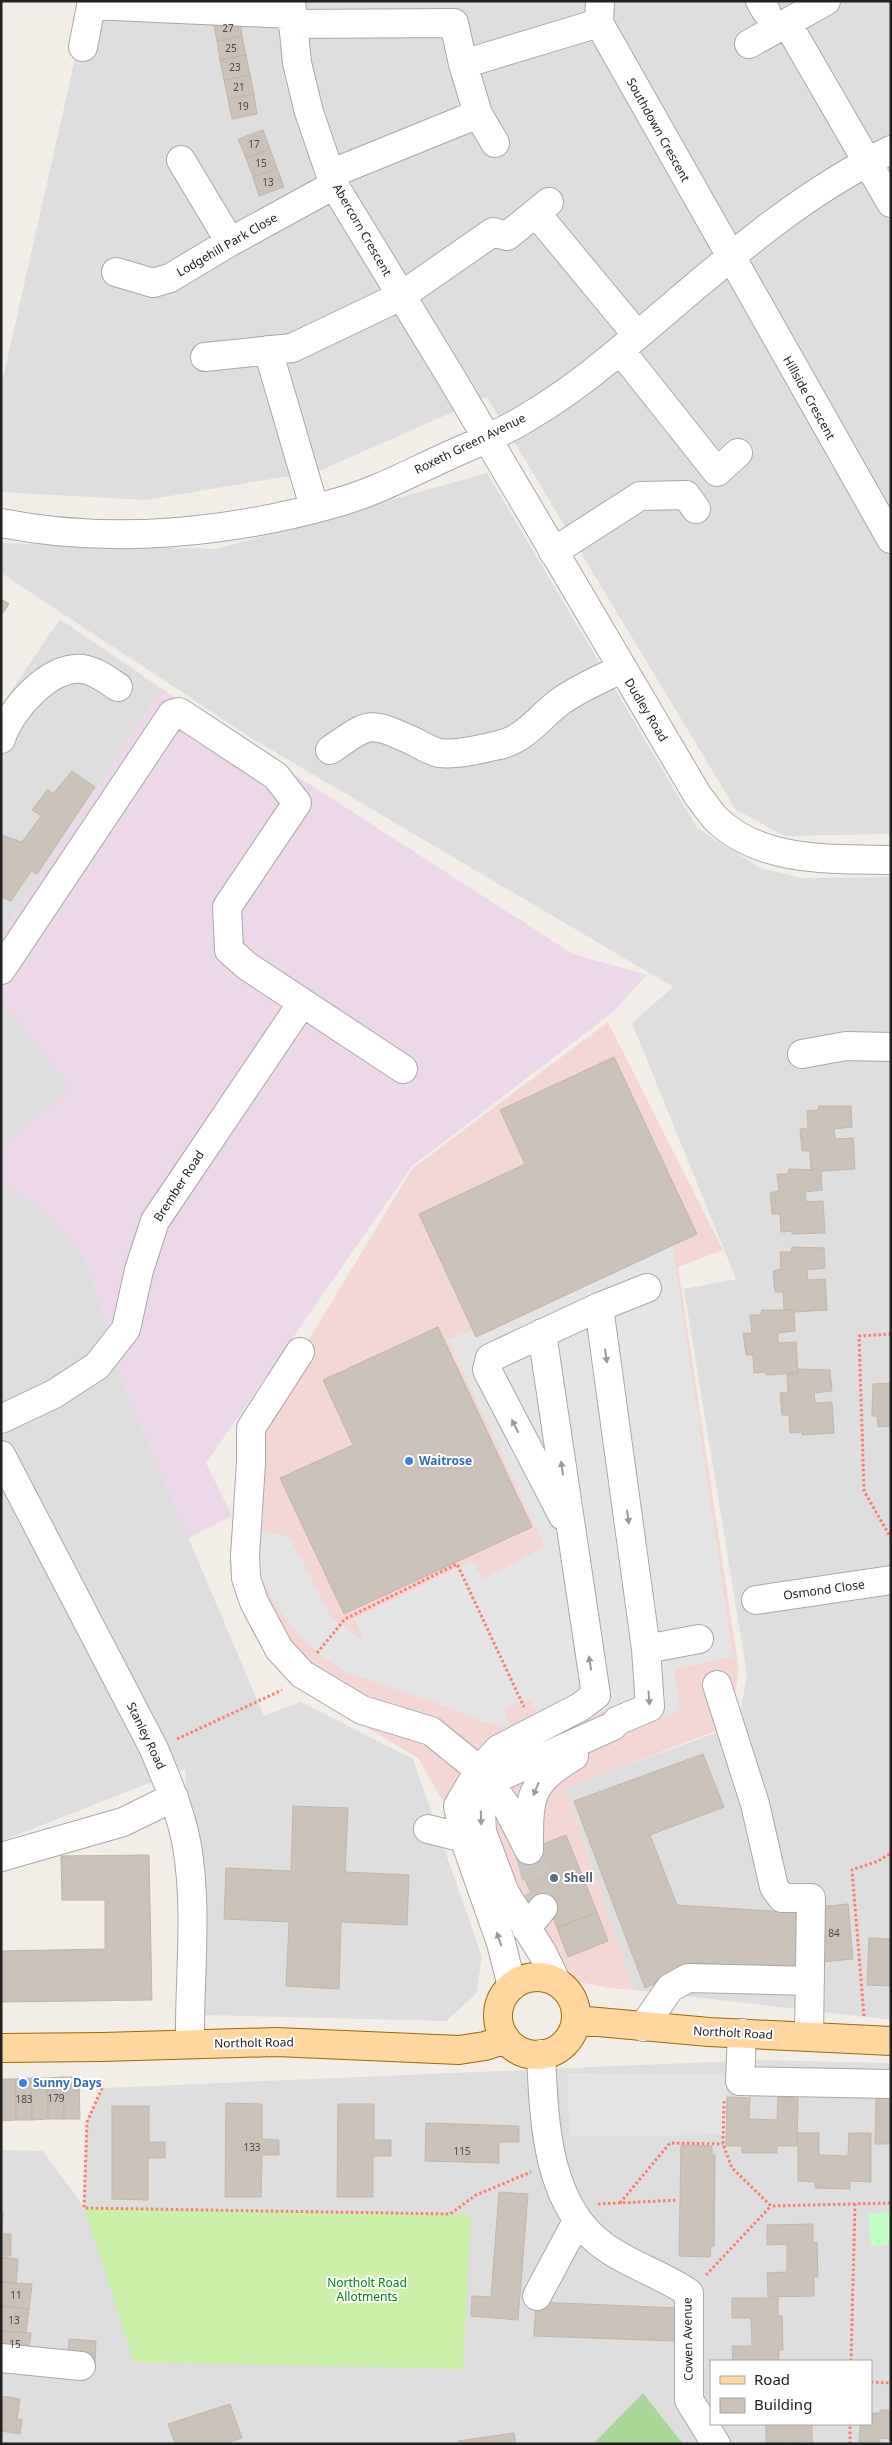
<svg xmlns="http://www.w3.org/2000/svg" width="892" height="2445" font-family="'Noto Sans',sans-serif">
	<rect width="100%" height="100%" fill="#f2eee7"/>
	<path fill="#dfdede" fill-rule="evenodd" d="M88,1H891V834L785,836L736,810L487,397L319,471L146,500L1,492V387Z
		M487,473L697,828L760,868L802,878L891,877V2020L634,1990L565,1787L738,1725L747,1675L684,1289L736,1279L632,1023L673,987L253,739L1,573V543L217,549Z
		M60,619L162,689L1,934V706Z
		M1,1000L71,1089L1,1147Z
		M1,1183L43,1210L87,1262L128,1396L264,1716L301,1702L413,1759L482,1957L476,1994L446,2021L203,2015L185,1769L1,1841Z
		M758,2060L891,2063V2444H683L643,2393L593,2444H1V2150L43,2151L84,2207L87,2122L102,2088ZM711,2361H871V2424H711Z"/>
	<path fill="#f4d6d5" d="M608,1022L723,1250L678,1267L739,1671L729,1726L565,1788L634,1990L608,1988L561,1978L522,1938L418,1758L290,1682L235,1566L250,1437L412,1169Z"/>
	<path fill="#ecd8e8" d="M162,689L573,954L647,975L613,1012L412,1166L206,1463L232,1516L188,1538L128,1396L87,1262L43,1210L1,1183V1147L71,1089L1,1000V934Z"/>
	<path fill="#cbf0a8" d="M84,2208L471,2215L463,2369L134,2362Z"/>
	<path fill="#a9d597" d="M643,2393L683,2444H593Z"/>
	<path fill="#c1ffc6" d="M891,2212V2245L871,2246L868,2214Z"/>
	<path fill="#e5e5e5" d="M672,1241L733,1657L674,1669L680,1710L609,1742L600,1698L538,1714L529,1699L504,1710L510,1727L483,1722L448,1707L348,1673L322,1657L302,1638L281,1613L258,1573L256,1531L289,1536L331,1617L359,1638L363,1636L354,1619L472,1561L483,1579L545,1547L448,1340Z
		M568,2073L725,2074L727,2135H730L569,2136Z"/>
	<path fill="#cac1b9" stroke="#c5b5a7" d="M239,16L242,36L217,41L213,21Z
		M242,36L246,55L220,60L217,41Z
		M246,55L250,75L224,80L220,60Z
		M250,75L254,94L228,99L224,80Z
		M254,94L257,114L232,119L228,99Z
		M263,130L270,149L246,158L238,139Z
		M270,149L277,168L253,177L246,158Z
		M277,168L284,187L259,196L253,177Z
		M1,599L9,604L3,613L1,611Z
		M72,771L95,787L37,874L31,871L11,901L1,897V835L22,842L41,816L32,810L48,789L53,794Z
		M614,1057L697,1234L476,1337L419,1214L525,1164L500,1110Z
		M819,1106H851L852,1127L834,1129L835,1139L853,1138L855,1169L822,1171V1168L811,1169L810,1151H802L800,1129L808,1128L807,1111L818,1110Z
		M789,1169L821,1170L822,1190L805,1192L806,1202L823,1201L825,1233L792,1234V1231L781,1232L780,1214H772L770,1193L779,1191L777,1174H788Z
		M792,1247L824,1248L825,1268L807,1270L808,1280L825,1279L827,1310L795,1312V1309L784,1310L783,1292H775L773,1271L781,1269L780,1252H791Z
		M762,1310H794L795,1331L778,1333V1343L796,1342L798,1373L766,1375V1372L754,1373L753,1355H746L743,1333H752L750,1315H761Z
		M438,1327L532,1527L344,1614L280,1478L353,1445L323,1380Z
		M798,1369L830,1370L832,1391L814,1393L815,1403L832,1402L834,1433L802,1435V1432L790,1433L789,1415H782L780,1393L788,1392L787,1375L798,1374Z
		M891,1383V1426L878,1427L877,1416H872L873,1384Z
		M703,1754L724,1807L650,1835L677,1905L802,1913L797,1971L699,1963L645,1988L574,1801Z
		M293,1806L348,1808L345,1872L409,1875L407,1925L341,1922L339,1989L286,1986L289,1922L224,1919L226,1868L291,1871Z
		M566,1835L597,1912L557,1928L549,1908L534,1901L515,1855Z
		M149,1855L152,2000L1,2002V1951L105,1949V1900H62L61,1856Z
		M848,1904L853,1959L821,1962L815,1907Z
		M597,1912L608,1941L568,1957L557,1928Z
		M869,1938L891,1939V1986L867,1985Z
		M63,2077H79L80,2119H64Z
		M63,2077L64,2119H48L47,2078Z
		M31,2078H47L48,2119L32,2120Z
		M31,2078L32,2120H16L15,2079Z
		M1,2079H15L16,2120L1,2121Z
		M876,2095H891V2144H875Z
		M727,2097L750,2098L749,2119L777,2120L778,2097L798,2098L797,2146H777V2153H742V2146H726Z
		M226,2103L262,2104V2139L279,2140V2155H262L261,2197H225Z
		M338,2104H374V2140H391V2156H373V2197H337Z
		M112,2106H149V2142H165V2158H148V2200L112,2199Z
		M426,2123L519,2126V2142H499V2163L425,2161Z
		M798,2133H819V2155L848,2156L849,2133H871V2182L850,2181V2189L815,2188V2182L798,2181Z
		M681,2145L712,2146V2155H715L714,2246H711L710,2257L679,2256Z
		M499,2192L528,2194L518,2320L471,2316L472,2296L491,2297Z
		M1,2211H3L2,2234H1Z
		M813,2224V2242H817L818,2277H814V2296L768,2297L767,2273L787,2272V2244L767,2245V2225Z
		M1,2234H11V2256H1Z
		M1,2257L18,2259L16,2283L1,2282Z
		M1,2282L32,2284L29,2309L1,2306Z
		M732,2298H778V2316H782L783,2350H779V2361H733L732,2346H752L751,2318H732Z
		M536,2302L677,2308L676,2341L534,2336Z
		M1,2306L29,2309L26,2333L1,2331Z
		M1,2331L31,2333L28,2358L1,2355Z
		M69,2339L96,2341L95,2362L68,2360Z
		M1,2396L20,2399L17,2419L22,2420L20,2434L1,2431Z
		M230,2404L242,2438L223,2444H175L168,2424Z
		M880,2410H891V2439L880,2438V2442H859L860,2424H871V2413H880Z
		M766,2424H812V2442L766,2443Z
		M514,2433L516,2444H458V2441Z"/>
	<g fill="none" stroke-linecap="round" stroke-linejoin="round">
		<path stroke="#c8c5bf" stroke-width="28" stroke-dasharray="28 14" stroke-linecap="butt" d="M529,1850L543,1908"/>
		<g stroke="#a8a8a8" stroke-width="30">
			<path id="minor" d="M291,1L297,63L309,112L334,185L451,377L698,796C704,803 709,811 715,818C760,863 832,859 891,860
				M600,1L599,23L891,539
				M760,1L766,11
				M91,5L291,14
				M787,23L891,203
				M292,24L454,23L463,64L478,114L495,143
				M749,44L826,1
				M83,47L92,1
				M463,64L599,23
				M181,160L230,242
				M330,174L478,114
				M536,213L637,335
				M116,272L153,283L170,278L230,242L334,185
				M268,350L314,507
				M620,350L717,472L738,453
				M205,357L292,348L401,296L493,232L507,236L549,202
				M1,523C111,545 232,533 339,502C378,491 414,471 450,455C474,444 500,434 523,420C552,403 587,378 613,356C703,282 784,202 891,150
				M553,552L640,496L686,495L696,509
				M1,739C10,710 49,665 83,669C96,671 107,680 118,687
				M330,750C372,721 368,721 415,742C422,746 431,751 439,753C459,755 480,749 499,745C526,739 540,716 561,701C579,688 601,679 621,669
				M1,970L172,714L179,712L276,776L297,803L227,907L229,950L247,966L403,1069
				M802,1054L846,1046L891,1047
				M300,1352L251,1428V1463L245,1556L246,1578L254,1602L279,1649L302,1674L362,1710L431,1731L479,1770L507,1807L529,1850
				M1,1419L54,1394L97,1366L126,1329L139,1270L155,1221L302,1003
				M1,1455L154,1749C167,1781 181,1812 187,1846C198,1911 189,1979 190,2044
				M563,1516L487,1370L490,1358L599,1307L647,1288
				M756,1600L891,1580
				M646,1649L699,1639
				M717,1685L755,1804L774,1887L782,1898H811L809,2036
				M479,1770L506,1774L613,1726L617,1721L650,1707L646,1649L599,1307
				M479,1770L482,1832L505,1893L543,1954L556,1981
				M428,1829L464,1838
				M529,1846C529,1796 529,1783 574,1756
				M1,1857L123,1822L174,1797
				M526,1928L543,1908
				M512,1986L501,1943L464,1838L458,1806L479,1770L499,1749L580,1707L596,1695L542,1333
				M643,2027L670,1988L688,1978L810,1981
				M742,2033L740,2081L891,2084
				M541,2054C544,2120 546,2206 605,2247C632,2266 663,2275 689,2293V2400L716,2444
				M537,2296L577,2221
				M1,2358L81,2366"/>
		</g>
		<g stroke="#9d6a00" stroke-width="30">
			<path id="major" d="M498 2016a39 39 0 1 1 78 0a39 39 0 1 1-78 0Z
				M576,2020L709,2032L891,2041
				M1,2048L102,2047L276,2042L459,2050L485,2046L506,2039"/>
		</g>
		<path stroke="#ff7b6a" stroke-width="3" stroke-dasharray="2.5 2.5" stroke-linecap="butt" d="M891,1334L859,1336L864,1491L891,1538
			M317,1653L345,1619L457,1564L524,1707
			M177,1739L282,1690
			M864,2016L852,1870L878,1861L891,1853
			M102,2088L87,2122L84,2208L450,2214L476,2195L531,2172
			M724,2101L723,2144L732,2168L771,2206L891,2203
			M620,2203L670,2143L723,2144
			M598,2204L678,2200
			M706,2275L771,2206
			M851,2361L855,2204
			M871,2382L891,2383
			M850,2444V2424"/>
		<use href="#minor" stroke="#fff" stroke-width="28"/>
		<use href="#major" stroke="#ffd69e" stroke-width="28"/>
	</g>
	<defs><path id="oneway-solid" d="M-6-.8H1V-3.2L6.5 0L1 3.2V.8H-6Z" transform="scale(1.25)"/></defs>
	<g fill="#9b9b9b">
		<use href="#oneway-solid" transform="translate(606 1356) rotate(82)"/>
		<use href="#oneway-solid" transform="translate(515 1426) rotate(-117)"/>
		<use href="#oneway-solid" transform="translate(562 1468) rotate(-98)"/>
		<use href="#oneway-solid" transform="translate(628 1517) rotate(82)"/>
		<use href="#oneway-solid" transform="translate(590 1663) rotate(-99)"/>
		<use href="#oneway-solid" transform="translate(649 1698) rotate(86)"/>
		<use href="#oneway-solid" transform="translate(536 1789) rotate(112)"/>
		<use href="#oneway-solid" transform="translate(481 1818) rotate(88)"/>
		<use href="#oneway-solid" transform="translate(499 1939) rotate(-109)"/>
	</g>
	<g fill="#3f7fe0" stroke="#fff" stroke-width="2">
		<circle cx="409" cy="1461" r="5"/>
		<circle cx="23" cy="2083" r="5"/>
	</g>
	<circle fill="#5c6f8a" stroke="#fff" stroke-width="2" cx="554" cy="1878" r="5"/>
	<g text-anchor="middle" stroke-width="4" stroke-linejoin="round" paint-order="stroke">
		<g font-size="10" fill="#4b4947">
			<text x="228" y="32">27</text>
			<text x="231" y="52">25</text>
			<text x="235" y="71">23</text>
			<text x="239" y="91">21</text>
			<text x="243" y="110">19</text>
			<text x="254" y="148">17</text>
			<text x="261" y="167">15</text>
			<text x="268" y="186">13</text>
			<text x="834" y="1937">84</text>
			<text x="56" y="2102">179</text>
			<text x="24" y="2103">183</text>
			<text x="252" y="2151">133</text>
			<text x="462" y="2155">115</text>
			<text x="16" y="2299">11</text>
			<text x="14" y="2324">13</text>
			<text x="15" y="2348">15</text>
		</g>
		<g font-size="12" fill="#212121" stroke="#fff">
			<text transform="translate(658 130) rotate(61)" y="4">Southdown Crescent</text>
			<text transform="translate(362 230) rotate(60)" y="4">Abercorn Crescent</text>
			<text transform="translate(227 245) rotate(-30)" y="4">Lodgehill Park Close</text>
			<text transform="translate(809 398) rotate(61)" y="4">Hillside Crescent</text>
			<text transform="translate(470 444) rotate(-26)" y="4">Roxeth Green Avenue</text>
			<text transform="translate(646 710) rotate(59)" y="4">Dudley Road</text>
			<text transform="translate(179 1186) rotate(-57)" y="4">Brember Road</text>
			<text transform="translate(824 1590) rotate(-8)" y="4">Osmond Close</text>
			<text transform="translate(146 1736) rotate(64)" y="4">Stanley Road</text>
			<text transform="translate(733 2033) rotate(3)" y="4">Northolt Road</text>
			<text transform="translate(254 2043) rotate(-1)" y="4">Northolt Road</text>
			<text transform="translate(688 2339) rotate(-91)" y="4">Cowen Avenue</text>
		</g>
		<g font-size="12" font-weight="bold" fill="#366cbe" stroke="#fff" text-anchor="start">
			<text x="419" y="1465">Waitrose</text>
			<text x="33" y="2087">Sunny Days</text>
		</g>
		<g font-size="12" font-weight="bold" fill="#4e5e75" stroke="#fff" text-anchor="start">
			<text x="564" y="1882">Shell</text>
		</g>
		<g font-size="12" fill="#02870d" stroke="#fff">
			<text x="367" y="2287">Northolt Road<tspan x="367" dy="14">Allotments</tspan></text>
		</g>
	</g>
	<rect width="892" height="2445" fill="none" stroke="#212121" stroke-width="5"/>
	<rect x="710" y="2360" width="162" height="65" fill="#ffffff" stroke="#a6a6a6"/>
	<rect x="720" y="2376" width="25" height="8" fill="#ffd69e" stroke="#a6a6a6"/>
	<text x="754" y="2385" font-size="15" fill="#212121">Road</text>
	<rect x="720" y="2398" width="25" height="15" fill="#cac1b9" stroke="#a6a6a6"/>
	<text x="754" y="2410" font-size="15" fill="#212121">Building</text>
</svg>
